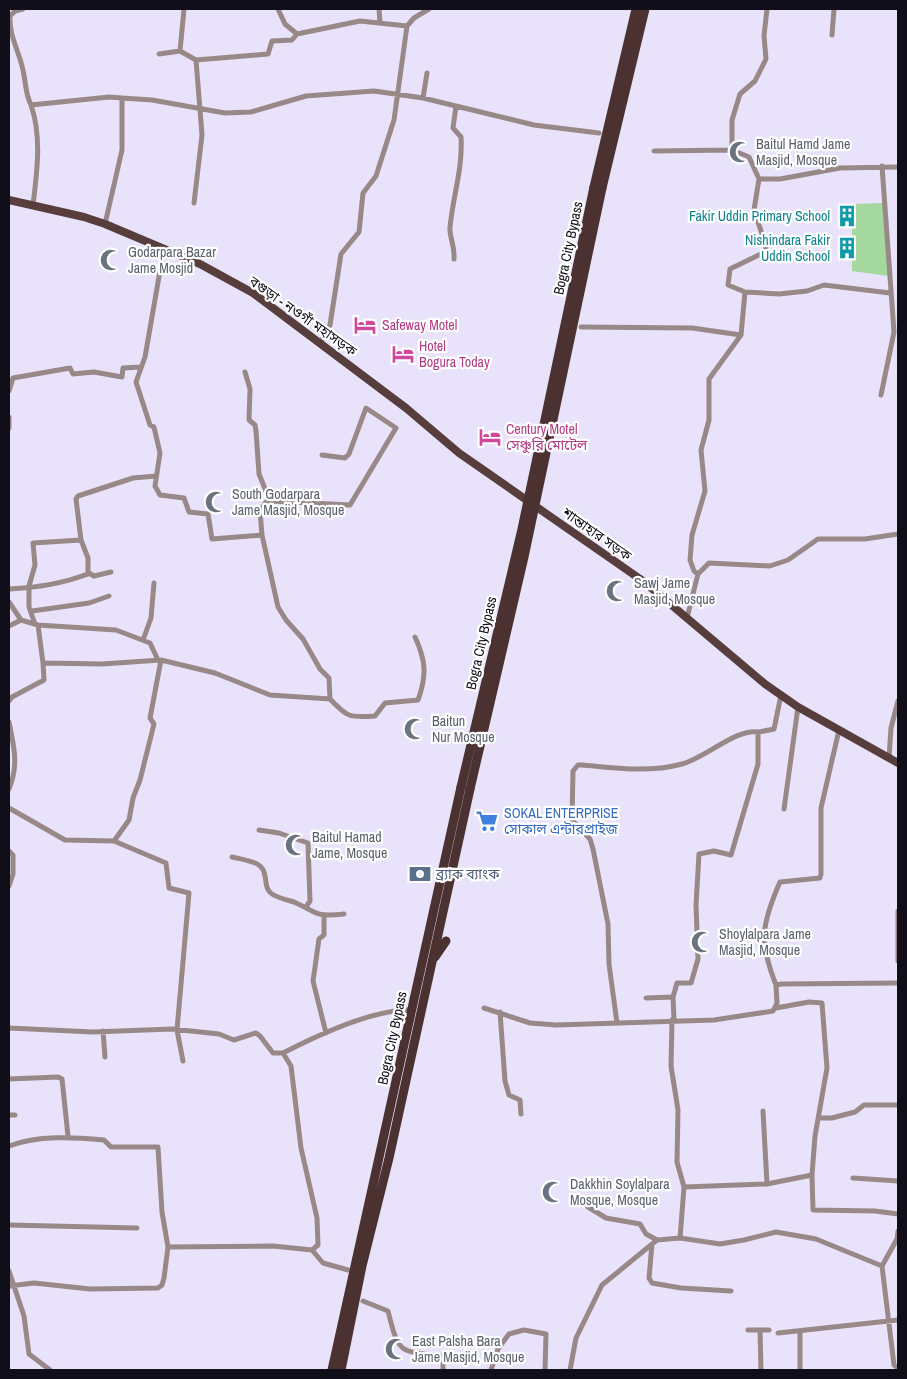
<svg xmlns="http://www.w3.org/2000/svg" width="907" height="1379" font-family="'Archivo Narrow','Noto Sans Bengali',sans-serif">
	<rect width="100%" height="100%" fill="#e8e3fb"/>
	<path fill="#a5d89e" d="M884,203L889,276L852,271V204Z"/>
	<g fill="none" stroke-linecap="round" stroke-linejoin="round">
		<path stroke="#988988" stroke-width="5" d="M23,9L15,11L10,16C9,36 19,51 23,70C26,83 25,93 31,105
			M184,9L180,51L196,60L202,135L194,203
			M278,9L285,24L297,34
			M379,9L380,23
			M832,35L834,9
			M159,54L180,51
			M196,60L268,54L272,41L292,40L297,34L360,21L407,26
			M122,98L152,100L225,113L251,112L306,96L374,91L423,98L534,125L599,133
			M423,98L427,73
			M732,150V120L740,94L755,81L766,59L764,36L767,9
			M654,151L732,150L749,157L759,179L754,210L766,246L765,252L730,269L728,285L745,292L741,335L709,379V420L701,450L705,491L692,535L690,560L694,571L698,574
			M759,179H780L840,168L898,167
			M33,205C37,172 42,137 31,105L109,97L122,98V150L105,224
			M164,248L145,357L136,382L150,425L154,427L160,453L155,486L160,495L184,498L189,512L208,514L212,539L262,535
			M454,259C455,245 449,237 450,227C453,196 463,168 461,137L453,128L456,106
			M745,292L779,294L807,291L824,285L890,293
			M581,327L692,328L741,335
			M321,342L330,325L341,254L359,232L363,193L376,176L394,120L407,26L414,18L429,9
			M245,372L250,389L249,420L255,425L256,431L259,474L270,501
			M9,391L13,378L70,368L73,374L94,372L122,377L123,368L140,367
			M881,395L894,332L882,166
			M9,417V428
			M322,455L345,458L349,454L366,408L396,428L350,505L270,501L266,502L260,511L262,535L278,607L286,620L303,639L320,669L329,678L330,699
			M81,540L76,499L78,496L133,478L156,476
			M89,573L94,576L111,572
			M9,589C34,588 64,583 88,574V558L81,540L33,543L35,565L29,586V607L35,624
			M9,602L21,620L38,625L43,663
			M32,611L89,603L109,596
			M687,618L698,574L709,563L770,566L788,560L818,539H865L898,534
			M38,625L116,630L150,643L158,660
			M9,626L21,620
			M143,640L151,618L154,583
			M9,701L12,697L44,680L43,663L102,664L161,660L215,673L270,695L330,699C347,717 349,718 375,716L385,703L418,700C427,675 426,661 415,637
			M9,722C14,747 19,765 9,789
			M889,758L891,728L898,701
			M9,808L65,840L114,841L166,863L169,888L189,893L177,1030L183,1061
			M784,809L798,707
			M259,830L279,833L308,843L310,901L306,907
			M114,841L129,820L133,798L140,780L154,724L150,718L161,660
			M9,851L13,855V874L9,886
			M232,857C240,859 248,860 255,863C271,869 261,887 272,894C278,898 287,900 294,902C319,913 313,917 344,914
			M898,911V961
			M324,916V935L319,939L313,981L326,1033
			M776,985C759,942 761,925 780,882L820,878L821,874V808L839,730
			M646,998L673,997
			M484,1008L530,1023L556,1025L714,1020L773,1011L777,1003L776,985L782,984L898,983
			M776,1008L809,1002L822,1003L827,1068L815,1136L812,1175L813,1210L875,1211L898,1214
			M500,1012L505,1081L509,1095L520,1100L521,1114
			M672,1020L671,1066L678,1110L677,1162L684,1187L680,1238
			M674,1020L673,997L677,983H691L698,959L696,905L699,854L714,851L731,855L758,764V734L759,732L774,729L781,695
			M617,1023L609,964L608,924L593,849L590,839L572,820L573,771L578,765H582C616,768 648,773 682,764C707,757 736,728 759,732
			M9,1028L93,1032L172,1029L219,1034L234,1040L256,1033L260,1036L273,1053H283C318,1035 369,1011 407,1010
			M103,1031L105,1057
			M283,1053L291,1066L301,1148L317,1218L318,1245L312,1250
			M9,1079L58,1077L62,1079L68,1136
			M763,1111L767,1184
			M9,1115H15
			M818,1118H832L855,1112L864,1105H898
			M9,1146C38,1135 73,1137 104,1140L111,1147H158L162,1212L168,1247L164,1278L162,1285L158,1288L90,1289L34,1283L9,1286
			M853,1178L898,1181
			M684,1187L767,1184L812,1175
			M588,1207L606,1218L640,1224L646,1234L657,1240
			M9,1225L137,1228
			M898,1231L897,1239L882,1266L894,1365L898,1368
			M652,1244L649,1278L652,1283L681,1288L731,1291
			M168,1247L273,1246L312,1250L323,1263L348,1270
			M9,1271L24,1316L29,1354L50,1370
			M363,1301L388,1311C399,1355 399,1351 443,1356V1370
			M748,1330H769
			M760,1330L761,1370
			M800,1331V1370
			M778,1333L898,1320
			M491,1370L498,1349L509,1334L524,1330L546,1334L545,1370
			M570,1370L576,1338L602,1285L657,1240L680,1238L720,1244L744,1240L776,1232L816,1239L882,1266"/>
		<path stroke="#573e3d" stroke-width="8" d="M9,200L84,217L105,224L200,264L253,293L406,408L459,453L643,581L765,684L798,707L898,763"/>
		<path stroke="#4b3130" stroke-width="9" d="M594,187L636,9
			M602,188L645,9
			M435,957L446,941
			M332,1370L461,787
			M341,1370L362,1266L389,1158L470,789"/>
		<path stroke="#4b3130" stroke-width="9" d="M461,787L522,529L594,187
			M470,789L524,557L602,188"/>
	</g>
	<defs>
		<g id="mosque-bare" transform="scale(1.725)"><path d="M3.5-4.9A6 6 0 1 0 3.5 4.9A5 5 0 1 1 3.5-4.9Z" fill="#6b7280" stroke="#fff" stroke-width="2.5" paint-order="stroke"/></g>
		<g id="building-bare" transform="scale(1.725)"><path d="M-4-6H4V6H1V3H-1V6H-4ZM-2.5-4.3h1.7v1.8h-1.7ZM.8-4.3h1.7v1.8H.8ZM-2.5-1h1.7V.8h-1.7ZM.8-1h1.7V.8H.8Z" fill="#0f9aa8" stroke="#fff" stroke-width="2.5" paint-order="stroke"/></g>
		<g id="hotel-bare" transform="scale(1.725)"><path d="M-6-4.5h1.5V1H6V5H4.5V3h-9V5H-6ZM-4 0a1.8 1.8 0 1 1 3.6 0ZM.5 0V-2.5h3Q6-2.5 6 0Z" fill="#d1479c" stroke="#fff" stroke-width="2.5" paint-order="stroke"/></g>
		<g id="supermarket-bare" transform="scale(1.725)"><path d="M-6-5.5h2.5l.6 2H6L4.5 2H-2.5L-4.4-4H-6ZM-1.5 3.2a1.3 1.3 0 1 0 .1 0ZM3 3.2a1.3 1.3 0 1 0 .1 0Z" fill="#3f7fe0" stroke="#fff" stroke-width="2.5" paint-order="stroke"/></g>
		<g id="bank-bare" transform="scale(1.725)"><path d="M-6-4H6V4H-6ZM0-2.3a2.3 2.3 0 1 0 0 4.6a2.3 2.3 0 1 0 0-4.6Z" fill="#5c6f8a" stroke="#fff" stroke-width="2.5" paint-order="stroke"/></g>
	</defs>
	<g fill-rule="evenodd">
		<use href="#mosque-bare" x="740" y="152"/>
		<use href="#building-bare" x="847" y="216"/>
		<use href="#building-bare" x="847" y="248"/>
		<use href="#mosque-bare" x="111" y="260"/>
		<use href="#hotel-bare" x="365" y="325"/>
		<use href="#hotel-bare" x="403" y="354"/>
		<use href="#hotel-bare" x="490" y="437"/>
		<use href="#mosque-bare" x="216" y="502"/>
		<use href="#mosque-bare" x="617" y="591"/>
		<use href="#mosque-bare" x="415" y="729"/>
		<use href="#supermarket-bare" x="487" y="821"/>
		<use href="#mosque-bare" x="296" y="845"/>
		<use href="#bank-bare" x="420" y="874"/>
		<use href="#mosque-bare" x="702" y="942"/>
		<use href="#mosque-bare" x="553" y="1192"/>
		<use href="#mosque-bare" x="396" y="1349"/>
	</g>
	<g text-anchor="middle" stroke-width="4.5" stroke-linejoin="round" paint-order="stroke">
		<g font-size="14" fill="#5b616d" stroke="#fff" text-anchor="start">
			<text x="756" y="149">Baitul Hamd Jame<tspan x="756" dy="16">Masjid, Mosque</tspan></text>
			<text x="128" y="257">Godarpara Bazar<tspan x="128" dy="16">Jame Mosjid</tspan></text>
			<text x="232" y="499">South Godarpara<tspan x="232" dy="16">Jame Masjid, Mosque</tspan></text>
			<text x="634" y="588">Sawj Jame<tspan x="634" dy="16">Masjid, Mosque</tspan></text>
			<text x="432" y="726">Baitun<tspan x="432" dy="16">Nur Mosque</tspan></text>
			<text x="312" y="842">Baitul Hamad<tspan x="312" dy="16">Jame, Mosque</tspan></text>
			<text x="719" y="939">Shoylalpara Jame<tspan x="719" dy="16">Masjid, Mosque</tspan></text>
			<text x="570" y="1189">Dakkhin Soylalpara<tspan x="570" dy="16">Mosque, Mosque</tspan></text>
			<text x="412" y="1346">East Palsha Bara<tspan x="412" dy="16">Jame Masjid, Mosque</tspan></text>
		</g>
		<g font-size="14" fill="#0d838f" stroke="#fff" text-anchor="end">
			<text x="830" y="221">Fakir Uddin Primary School</text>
			<text x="830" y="245">Nishindara Fakir<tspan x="830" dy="16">Uddin School</tspan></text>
		</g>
		<g font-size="14" fill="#100e18" stroke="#fff">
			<text transform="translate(568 248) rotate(-78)" y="5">Bogra City Bypass</text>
			<text transform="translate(303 316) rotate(35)" y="5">বগুড়া - নওগাঁ মহাসড়ক</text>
			<text transform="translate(597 534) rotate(35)" y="5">শান্তাহার সড়ক</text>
			<text transform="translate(481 643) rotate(-77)" y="5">Bogra City Bypass</text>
			<text transform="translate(392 1038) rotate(-78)" y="5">Bogra City Bypass</text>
		</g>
		<g font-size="14" fill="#b23c85" stroke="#fff" text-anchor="start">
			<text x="382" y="330">Safeway Motel</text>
			<text x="419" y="351">Hotel<tspan x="419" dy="16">Bogura Today</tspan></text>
			<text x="506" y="434">Century Motel<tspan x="506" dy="16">সেঞ্চুরি মোটেল</tspan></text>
		</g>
		<g font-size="14" fill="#366cbe" stroke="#fff" text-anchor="start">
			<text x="504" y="818">SOKAL ENTERPRISE<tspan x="504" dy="16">সোকাল এন্টারপ্রাইজ</tspan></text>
		</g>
		<g font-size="14" fill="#4e5e75" stroke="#fff" text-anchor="start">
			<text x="436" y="879">ব্র্যাক ব্যাংক</text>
		</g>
	</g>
	<rect width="907" height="1379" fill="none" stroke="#100e18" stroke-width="20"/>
</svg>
